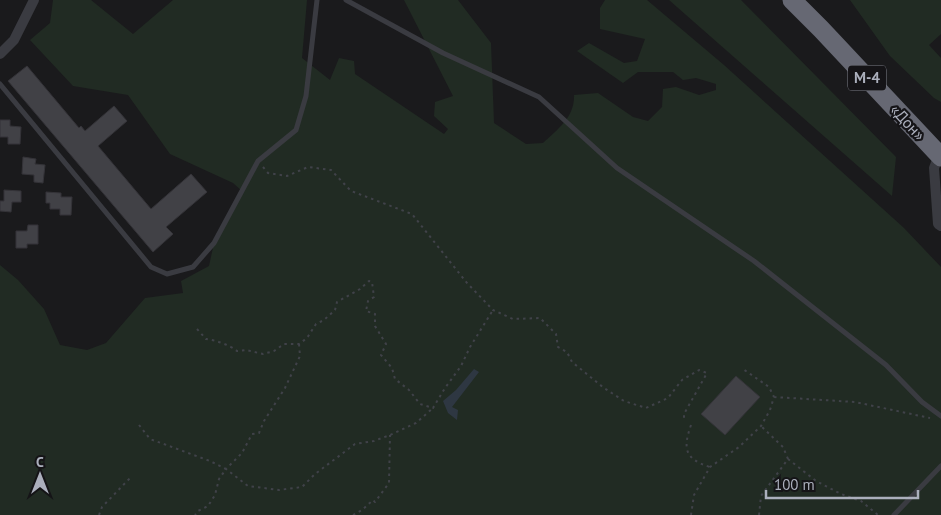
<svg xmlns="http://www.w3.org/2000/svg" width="941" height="515" font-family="'PT Sans',sans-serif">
	<rect width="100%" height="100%" fill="#1a1a1c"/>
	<path fill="#212b23" d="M53,0H91L133,34L173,0H307L302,58L330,80L339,58L354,61L355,74L444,134L448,129L434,116L435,102L453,96L404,0H458L491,43L494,123L526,144L543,143C558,129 575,117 574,95L598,93L633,117L648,121L662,107L663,89L676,87L699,95L716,90V84L696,78L683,80L673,72H638L623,83L577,51L589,43L624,63L637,61L645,39L600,29V8L605,0H647L724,65L904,228L941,267V515H0V265L18,280L44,309L60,345L87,350L106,343L145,298L183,293L181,281L209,266L214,243L242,191L233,183L170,154L128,95L73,86L30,40L50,23Z
		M669,0H741L896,157L892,196Z
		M850,0H941V34L929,45L941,58V102L934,98L890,56Z"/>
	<path fill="#2e3742" d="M474,369L479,372L452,407L458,410L457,420L448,413L443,401L456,390Z"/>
	<path fill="#414146" stroke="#343338" d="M27,66L79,128L81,126L85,131L114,106L127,121L98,146L151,209L191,174L207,192L166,227L173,234L153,252L8,81Z
		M0,120H10V126L21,127L20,144H8V137H0Z
		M23,157L36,159L35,164L45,165L43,183L34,182V175L22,174Z
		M4,190L21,191V202H12L11,212L0,211V201H4Z
		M46,192L61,193V197H72L71,215H60V209H50V203H46Z
		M28,225H38V244H27V248H16V231H27Z
		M736,376L760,397L725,435L701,414Z"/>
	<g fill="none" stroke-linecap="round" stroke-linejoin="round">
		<path stroke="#404249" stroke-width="2" stroke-dasharray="2.5 4" stroke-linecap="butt" d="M263,167L268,173L287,176L308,167L331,170L351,191L412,214L467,283L493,310L513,319L540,318L556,334L558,347L567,352L572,362L604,388L624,401L646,408L668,398L682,380L699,370L707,373L684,414V421
			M197,329L206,339C215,340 230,345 237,351L246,350L263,354L274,351L284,344H299L307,338L316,324L324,320L335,310L337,302L360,289L369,281L372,282L374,297L368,301L366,311L375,314V326L386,344L381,355L392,368L395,379L409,390L420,404L433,408L445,388L461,366L470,347L493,310
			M299,344L300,356L285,388L264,421L259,433L252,434L242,453L226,469L248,486L279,490L302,487L315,474L355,444L374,441L390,435L416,423L433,408
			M774,397L855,402L930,418
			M139,425L150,439L210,461L226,469L219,479L215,495L208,506L198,511L195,515
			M691,425C683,448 684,459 710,467
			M788,459L816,481L841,494L861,501L878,515
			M99,515L102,507L132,476
			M353,515L362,510L373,500L375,502L389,483L390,435
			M691,515L694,495L710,467L739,447L761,426L770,410L774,397L769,387L743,369
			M759,515L761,496L788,459L783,447L762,427"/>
		<path stroke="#3a3b41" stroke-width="5" d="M346,0L443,53L539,97L617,168L754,261L886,365L922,402L941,416
			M0,84L151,267L167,274L193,267L214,243L258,161L296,130L306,96L317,0
			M894,515L941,466"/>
		<path stroke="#3a3b41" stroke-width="10" d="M0,54L14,40L34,0
			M939,155L934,168L938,224L941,226"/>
		<path stroke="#666873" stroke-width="19" d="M792,0L821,29L941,157"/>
	</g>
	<g text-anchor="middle" stroke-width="4.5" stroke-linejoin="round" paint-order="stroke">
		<rect fill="#151417" stroke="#7e808a" stroke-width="1" x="848" y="65.5" width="38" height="25" rx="4"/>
		<g font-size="15" font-weight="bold" fill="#abafbc">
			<text x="867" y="83">М-4</text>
		</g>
		<g font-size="16" fill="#abafbc" stroke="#151417">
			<text transform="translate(908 122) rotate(47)" y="6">«Дон»</text>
		</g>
	</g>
	<g transform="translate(40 475)" stroke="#151417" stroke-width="4" paint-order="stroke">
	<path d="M0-4L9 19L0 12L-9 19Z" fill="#abafbc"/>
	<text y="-8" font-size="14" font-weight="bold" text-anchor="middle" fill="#abafbc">С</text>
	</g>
	<path d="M766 490v8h152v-8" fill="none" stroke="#abafbc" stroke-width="2.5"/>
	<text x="774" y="490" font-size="15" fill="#abafbc" stroke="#151417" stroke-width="4" paint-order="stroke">100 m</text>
</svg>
